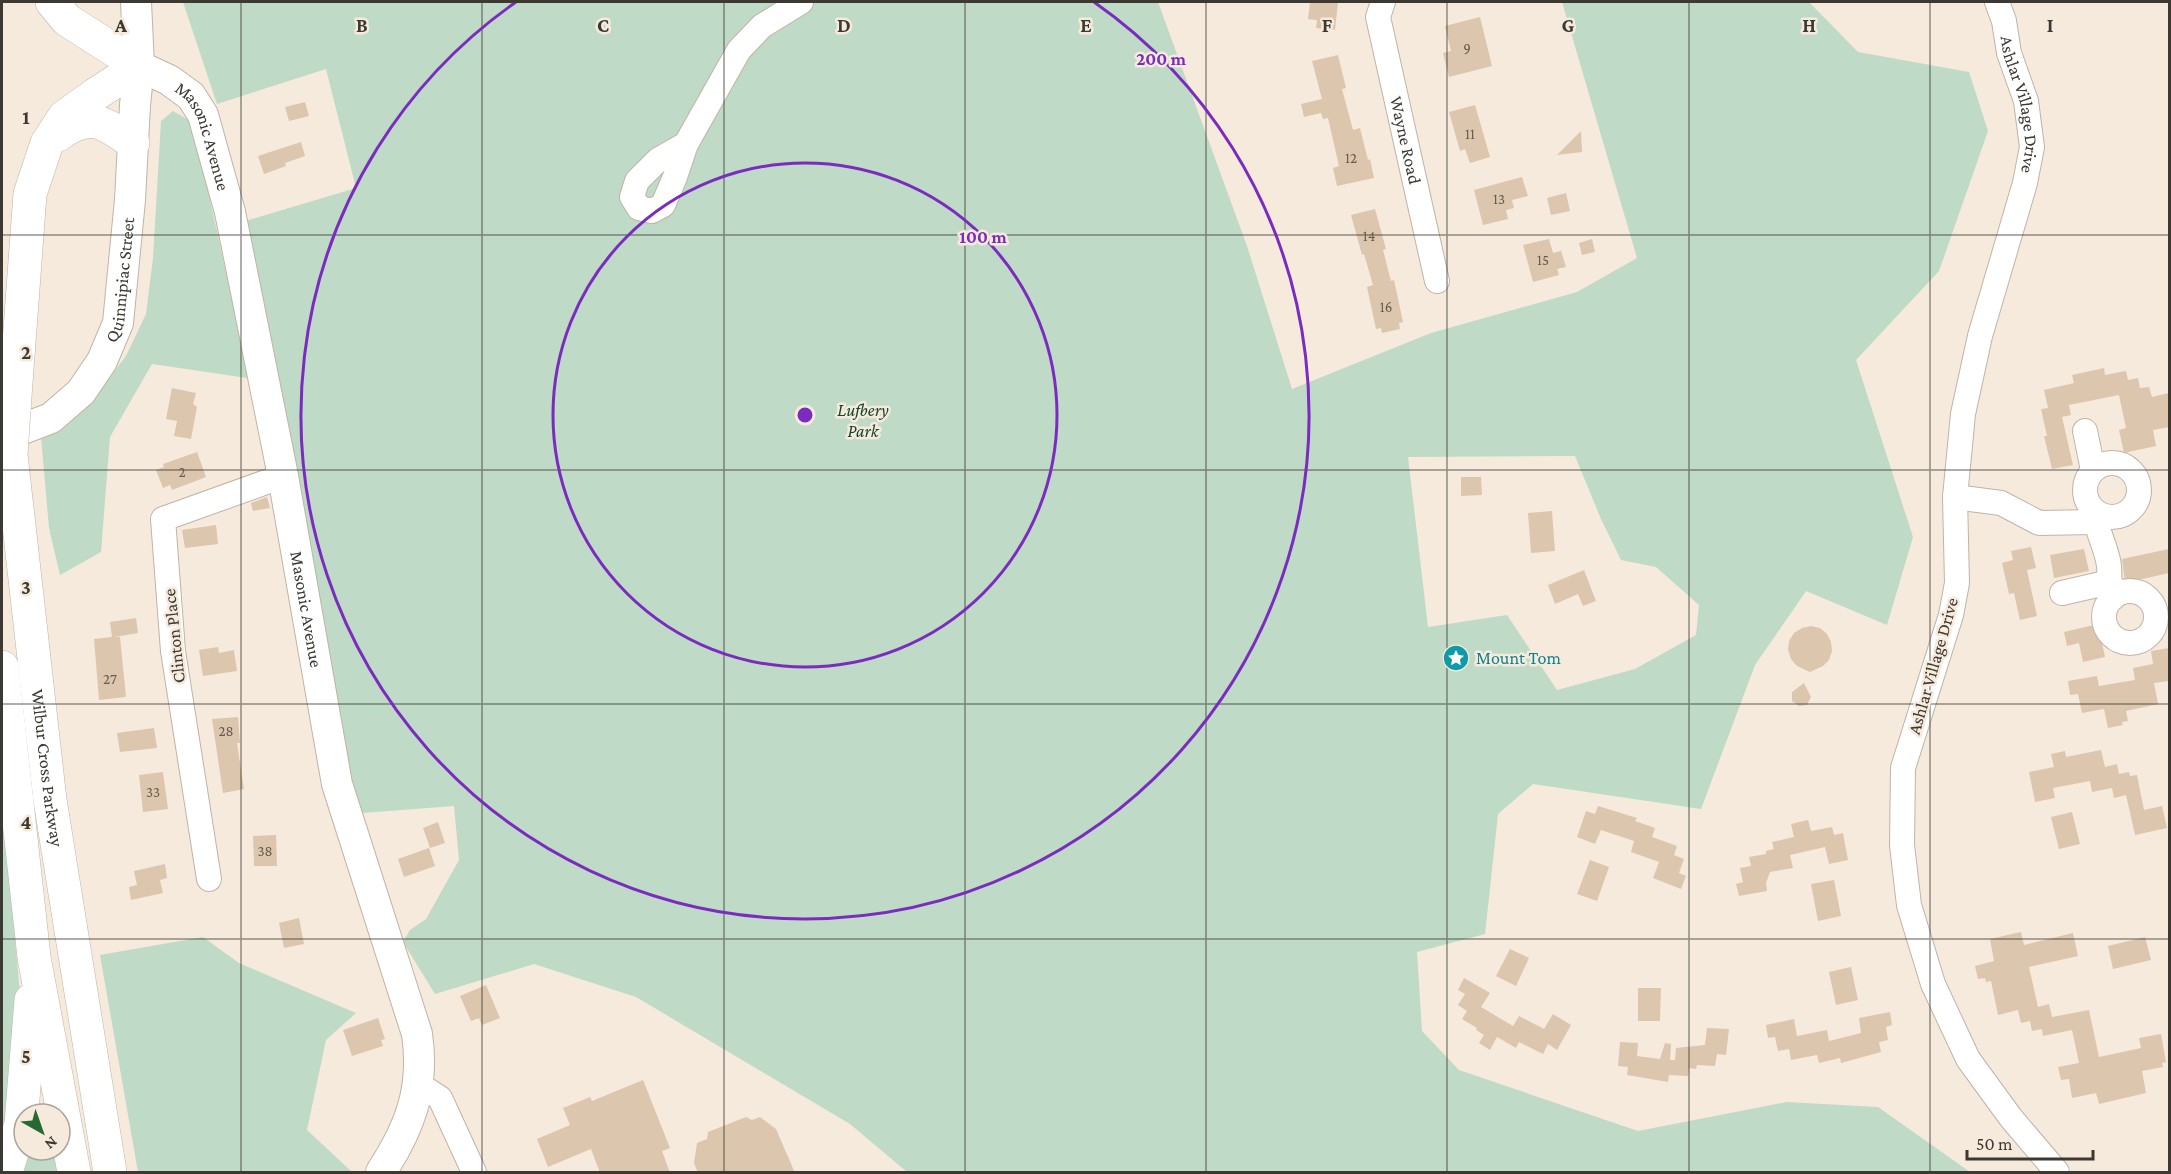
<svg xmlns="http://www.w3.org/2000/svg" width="2171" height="1174" font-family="'Crimson Pro',serif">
	<rect width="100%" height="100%" fill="#f6eadc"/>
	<path fill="#bfdac6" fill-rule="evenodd" d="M183,2H1158L1247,246L1292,389L1431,333L1577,292L1637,258L1562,2H1809L1858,52L1969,72L1988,131L1939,271L1856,360L1913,537L1887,625L1806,591L1755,665L1701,809L1533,784L1498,814L1485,934L1417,952L1422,1031L1459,1070L1638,1131L1787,1102L1878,1107L1970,1172H907L850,1124L636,997L534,964L435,994L403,942L410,930L426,919L459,860L454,806L362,813L349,772L242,222L356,188L326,69L217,104ZM1575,456L1601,519L1621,560L1656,567L1699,605L1696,635L1635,669L1557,690L1507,615L1428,627L1408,457Z
		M173,111L187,119L194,127L244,354L247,378L152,364L110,437L101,552L60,575L49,528L41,437L95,396L126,356L146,314L153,258L161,121Z
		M2,818L10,881L20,995L2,1152Z
		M203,937L239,963L356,1013L326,1040L307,1130L352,1172H138L100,955Z
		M24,1150H55L59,1172H16Z"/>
	<path fill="#dcc6ad" d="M1310,2H1338L1335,30L1316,28L1317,20L1308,19Z
		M1480,17L1492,66L1449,77L1443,53L1451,51L1445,26Z
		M1338,55L1346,88L1342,89L1353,130L1360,128L1368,160L1370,159L1374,178L1337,186L1333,168L1339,166L1328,118L1323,119L1321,113L1304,117L1301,104L1322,99L1312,61Z
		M305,102L309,116L289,121L285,107Z
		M1475,105L1490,157L1470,163L1465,149L1460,151L1449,112Z
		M1581,131L1582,152L1557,155Z
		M301,142L305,156L285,163L286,166L264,174L258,156Z
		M1522,177L1528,196L1512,200L1514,208L1506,210L1508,219L1483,225L1474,190Z
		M1566,193L1570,211L1551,215L1547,198Z
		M1375,209L1386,249L1383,250L1391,281L1394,280L1403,322L1399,323L1400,329L1382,333L1381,328L1376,329L1367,287L1373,285L1364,254L1362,255L1351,215Z
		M1549,239L1553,253L1561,251L1566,267L1557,269L1559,275L1533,282L1523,245Z
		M1592,239L1595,252L1582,255L1579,243Z
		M2104,368L2105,375L2126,371L2128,380L2138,378L2140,388L2149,387L2152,397L2169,393V427L2153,430L2156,446L2124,453L2119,430L2126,428L2119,395L2069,405L2071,415L2062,417L2073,465L2052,469L2044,436H2047L2041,409L2048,408L2044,390L2074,383L2072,375Z
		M172,388L196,393L193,404L197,407L191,439L174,436L177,421L166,419Z
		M197,452L206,477L172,490L170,485L163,488L156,470L164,467L163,464Z
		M1461,477H1481L1482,495L1461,496Z
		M267,497L270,508L253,511L251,503Z
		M1552,511L1555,551L1531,553L1528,513Z
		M216,525L218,544L185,548L182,530Z
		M2031,547L2036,568L2027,570L2037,616L2020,620L2014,593L2009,594L2002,563L2013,560L2011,551Z
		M2084,549L2089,571L2054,578L2050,555Z
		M2169,549V573L2125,583L2122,559Z
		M1584,570L1596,601L1583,606L1578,594L1555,604L1548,585Z
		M136,618L138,633L114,637H120L126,697L99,700L94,639L112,637L110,622Z
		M2098,624L2105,657L2083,662L2079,643L2067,646L2064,632Z
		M1811,626L1820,628L1827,634L1831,642L1832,651L1829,660L1823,666L1810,672L1797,666L1791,659L1788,650L1789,641L1794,633L1802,628Z
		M218,647L219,653L234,650L237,671L203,676L199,650Z
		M2169,648V681L2154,683L2158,704L2126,711L2128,721L2122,722L2123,725L2108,728L2104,709L2082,713L2078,694L2070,695L2068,681L2097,676L2099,686L2135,680L2133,668L2153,664L2151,651Z
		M1804,683L1811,697L1807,705L1799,706L1792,701V692Z
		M238,717L240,743H237L244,789L223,793L212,719Z
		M154,728L157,748L120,752L117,733Z
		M2101,750L2105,767L2117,764L2119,774L2129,772L2130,776L2137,775L2144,810L2162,806L2167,828L2135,835L2126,795L2114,798L2112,788L2092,792L2090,781L2053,788L2055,798L2035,802L2029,772L2054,767L2051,754L2065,751L2066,757Z
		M163,772L168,809L143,812L139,775Z
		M1598,806L1637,818L1635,821L1655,828L1652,837L1677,846L1674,855L1684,859L1679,873L1686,876L1681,889L1653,878L1659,862L1631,852L1634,841L1601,830L1595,844L1577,837L1586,811L1595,814Z
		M2072,812L2080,844L2059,849L2051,817Z
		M1808,820L1811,831L1832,827L1834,835L1843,833L1848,860L1829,864L1825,847L1790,855L1793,868L1770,872L1766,883L1767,891L1739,896L1736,884L1743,882L1740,868L1751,866L1749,857L1766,854V851L1774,849L1772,842L1794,837L1791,824Z
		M438,822L445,843L430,848L423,828Z
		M276,835L277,866H254L253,836Z
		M429,848L435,866L404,877L398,859Z
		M1590,860L1609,867L1597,901L1577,894Z
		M165,864L167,878L160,880L163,893L131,900L129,887L137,885L134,871Z
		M1834,880L1841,916L1818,921L1811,884Z
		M299,918L304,944L284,948L279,923Z
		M2021,932L2024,945L2073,933L2078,956L2029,967L2038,1007L2049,1004L2052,1017L2089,1010L2099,1057L2141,1048L2139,1038L2161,1034L2166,1062L2162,1063L2163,1067L2142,1071L2146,1093L2099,1104L2096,1093L2072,1098L2069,1079L2061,1080L2058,1067L2079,1063L2072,1030L2043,1036L2042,1029L2032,1031L2030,1021L2021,1023L2018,1010L1998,1015L1991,981L1986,982L1985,978L1978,979L1975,966L1994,961L1990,939Z
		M2145,937L2151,960L2113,969L2108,946Z
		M1510,949L1529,958L1516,986L1496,976Z
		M1851,967L1858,1000L1836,1005L1829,972Z
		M1464,978L1490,993L1481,1007L1513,1026L1519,1016L1544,1029L1553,1014L1571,1025L1557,1050L1548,1044L1543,1054L1519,1042L1516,1048L1497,1037L1490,1050L1479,1043L1484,1035L1476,1030L1477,1028L1462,1019L1467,1011L1458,1005L1465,994L1458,990Z
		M486,985L500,1018L482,1025L479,1018L471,1021L460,996Z
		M1638,988H1661L1660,1021H1638Z
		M1890,1012L1892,1025L1886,1027L1888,1040L1879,1042L1881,1052L1841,1063L1840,1058L1819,1063L1817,1055L1791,1060L1789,1049L1778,1051L1775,1037L1768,1038L1766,1025L1794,1019L1797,1036L1827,1030L1829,1041L1861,1033L1859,1018Z
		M378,1018L385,1039L381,1040L383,1046L352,1056L343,1030Z
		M1707,1028L1729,1029L1726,1055L1717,1054L1715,1066L1697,1065L1696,1069L1689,1068L1688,1076L1669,1075L1668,1082L1627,1075L1628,1067L1618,1066L1620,1042L1638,1043L1637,1056L1660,1059L1665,1043L1671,1044L1670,1060H1675L1676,1048L1705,1045Z
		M643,1080L670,1148L662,1151L670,1173H600L591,1149L548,1167L537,1139L570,1125L563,1108L590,1097L592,1101Z
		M746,1117L752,1120L760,1117L776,1129L795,1173H698L694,1163L697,1143L707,1139L708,1132Z"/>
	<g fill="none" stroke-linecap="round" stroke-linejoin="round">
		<g stroke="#bfb4a6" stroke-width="26">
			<g id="minor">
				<path id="s1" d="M1383,2L1378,17L1437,281"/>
				<path id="s2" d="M1997,2L2004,21L2009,53L2026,101L2032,147L2025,183L1980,336L1963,414L1955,497L1957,583L1951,615L1903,768L1902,845L1909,905L1933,984L1968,1059L2011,1118L2057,1172"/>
				<path d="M686,144L658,160L637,181L632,197L639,208L652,211L663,205L675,177L686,144L739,50L762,26L801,2"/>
				<path d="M2085,431L2093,470"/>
				<circle cx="2112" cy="490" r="27"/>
				<path d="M1955,497L2001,503L2039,523L2095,522"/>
				<path d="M2095,511C2095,530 2107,547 2109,566C2110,577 2108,588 2113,598"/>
				<circle cx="2130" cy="617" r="26"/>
				<path d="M2062,593L2110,582"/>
				<path d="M209,879L173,651L163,519L283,476"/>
				<path d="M418,1084L440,1098L474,1172"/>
			</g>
		</g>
		<g stroke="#bfb4a6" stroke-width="32">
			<g id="major">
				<path id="s3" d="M139,66L169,80L191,96L203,115L230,212L283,476L337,784L417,1034C425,1088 410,1128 381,1172"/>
				<path id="s4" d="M2,437L51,418L81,392L102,361L118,323L130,200L135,105L139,66L136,2"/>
			</g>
		</g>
		<g stroke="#bfb4a6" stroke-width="34">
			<g id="highway">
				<path d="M58,135C90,112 103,121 133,143"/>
				<path d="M14,410L30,194L47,143L64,117L96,94L139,66L67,20L52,2"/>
				<path id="s5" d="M11,455L50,800L110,1172"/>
				<path d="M2,667L34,957L74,1172"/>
				<path d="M6,1172L21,1124L31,1000"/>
			</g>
		</g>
		<use href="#minor" stroke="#fff" stroke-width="24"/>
		<use href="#major" stroke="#fff" stroke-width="30"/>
		<use href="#highway" stroke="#fff" stroke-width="33"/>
		<g stroke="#bfb4a6" stroke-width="34" stroke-linecap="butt">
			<path id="highway-bridge" d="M11,455L14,410"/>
		</g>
		<use href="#highway-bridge" stroke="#fff" stroke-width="33"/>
	</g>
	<path fill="none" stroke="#3c3832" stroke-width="1.5" stroke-opacity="0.55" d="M241,2V1172M482,2V1172M724,2V1172M965,2V1172M1206,2V1172M1447,2V1172M1689,2V1172M1930,2V1172M2,235H2170M2,470H2170M2,704H2170M2,939H2170"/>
	<g fill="none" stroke="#7b2cbf" stroke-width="3">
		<circle cx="805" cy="415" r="252"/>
		<path d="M1094 2A504 504 0 1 1 516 2"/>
	</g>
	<defs>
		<g id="sight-disc" transform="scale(1.35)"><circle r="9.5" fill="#0f9aa8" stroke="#f6eadc"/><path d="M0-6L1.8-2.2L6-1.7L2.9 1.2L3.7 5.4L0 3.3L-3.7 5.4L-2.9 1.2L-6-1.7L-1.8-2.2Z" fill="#fff"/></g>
	</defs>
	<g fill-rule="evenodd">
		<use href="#sight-disc" x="1456" y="658"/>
	</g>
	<g text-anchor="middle" stroke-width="5" stroke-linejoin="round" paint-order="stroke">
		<g font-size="15" fill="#645c51">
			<text x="1467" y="53">9</text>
			<text x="1470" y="139">11</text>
			<text x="1351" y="163">12</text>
			<text x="1499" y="204">13</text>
			<text x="1369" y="241">14</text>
			<text x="1543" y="265">15</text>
			<text x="1386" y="312">16</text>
			<text x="182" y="477">2</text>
			<text x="110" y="684">27</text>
			<text x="226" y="736">28</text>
			<text x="153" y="797">33</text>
			<text x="265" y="856">38</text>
		</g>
		<g font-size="18" fill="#3c3832" stroke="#f6eadc">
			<text dy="6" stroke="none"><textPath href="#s2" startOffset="106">Ashlar Village Drive</textPath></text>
			<text dy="6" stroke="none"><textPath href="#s3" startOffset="102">Masonic Avenue</textPath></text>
			<text dy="6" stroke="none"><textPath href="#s1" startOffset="142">Wayne Road</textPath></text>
			<text dy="6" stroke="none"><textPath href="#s4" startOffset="214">Quinnipiac Street</textPath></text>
			<text dy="6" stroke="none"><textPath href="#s3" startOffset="588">Masonic Avenue</textPath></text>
			<text transform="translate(174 636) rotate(-96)" y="6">Clinton Place</text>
			<text transform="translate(1933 666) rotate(-74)" y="6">Ashlar Village Drive</text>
			<text dy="6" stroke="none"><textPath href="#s5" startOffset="315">Wilbur Cross Parkway</textPath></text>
		</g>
		<g font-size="18" font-style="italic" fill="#154528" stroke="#f6eadc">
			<text x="863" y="416">Lufbery<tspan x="863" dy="21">Park</tspan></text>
		</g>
		<g font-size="18" fill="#0d838f" stroke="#f6eadc" text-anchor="start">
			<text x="1476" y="664">Mount Tom</text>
		</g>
	</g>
	<g font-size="20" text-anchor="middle" font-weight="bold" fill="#3c3832" stroke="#f6eadc" stroke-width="5" stroke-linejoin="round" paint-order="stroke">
		<text x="121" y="32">A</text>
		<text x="362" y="32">B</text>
		<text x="603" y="32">C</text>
		<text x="844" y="32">D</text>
		<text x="1086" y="32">E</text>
		<text x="1327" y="32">F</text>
		<text x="1568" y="32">G</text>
		<text x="1809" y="32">H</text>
		<text x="2050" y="32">I</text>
		<text x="26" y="124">1</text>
		<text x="26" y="359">2</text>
		<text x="26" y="594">3</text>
		<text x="26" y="829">4</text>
		<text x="26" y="1063">5</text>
	</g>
	<circle cx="805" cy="415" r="9" fill="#7b2cbf" stroke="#f6eadc" stroke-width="3"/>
	<g font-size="18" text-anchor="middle" font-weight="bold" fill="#7b2cbf" stroke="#f6eadc" stroke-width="5" stroke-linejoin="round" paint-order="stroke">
		<text x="1161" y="65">200 m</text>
		<text x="983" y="243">100 m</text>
	</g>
	<rect width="2171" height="1174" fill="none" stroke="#3c3832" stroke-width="6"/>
	<g transform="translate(42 1132) rotate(140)"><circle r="28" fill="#f6eadc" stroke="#aca398" stroke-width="1.5"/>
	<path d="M0-4.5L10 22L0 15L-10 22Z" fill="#266933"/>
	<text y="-9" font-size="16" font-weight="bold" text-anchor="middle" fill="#3c3832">N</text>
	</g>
	<path d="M1967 1150v9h126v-9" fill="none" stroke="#3c3832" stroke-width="3"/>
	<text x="1976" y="1150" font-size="18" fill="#3c3832" stroke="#f6eadc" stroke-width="4.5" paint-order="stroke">50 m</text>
</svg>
